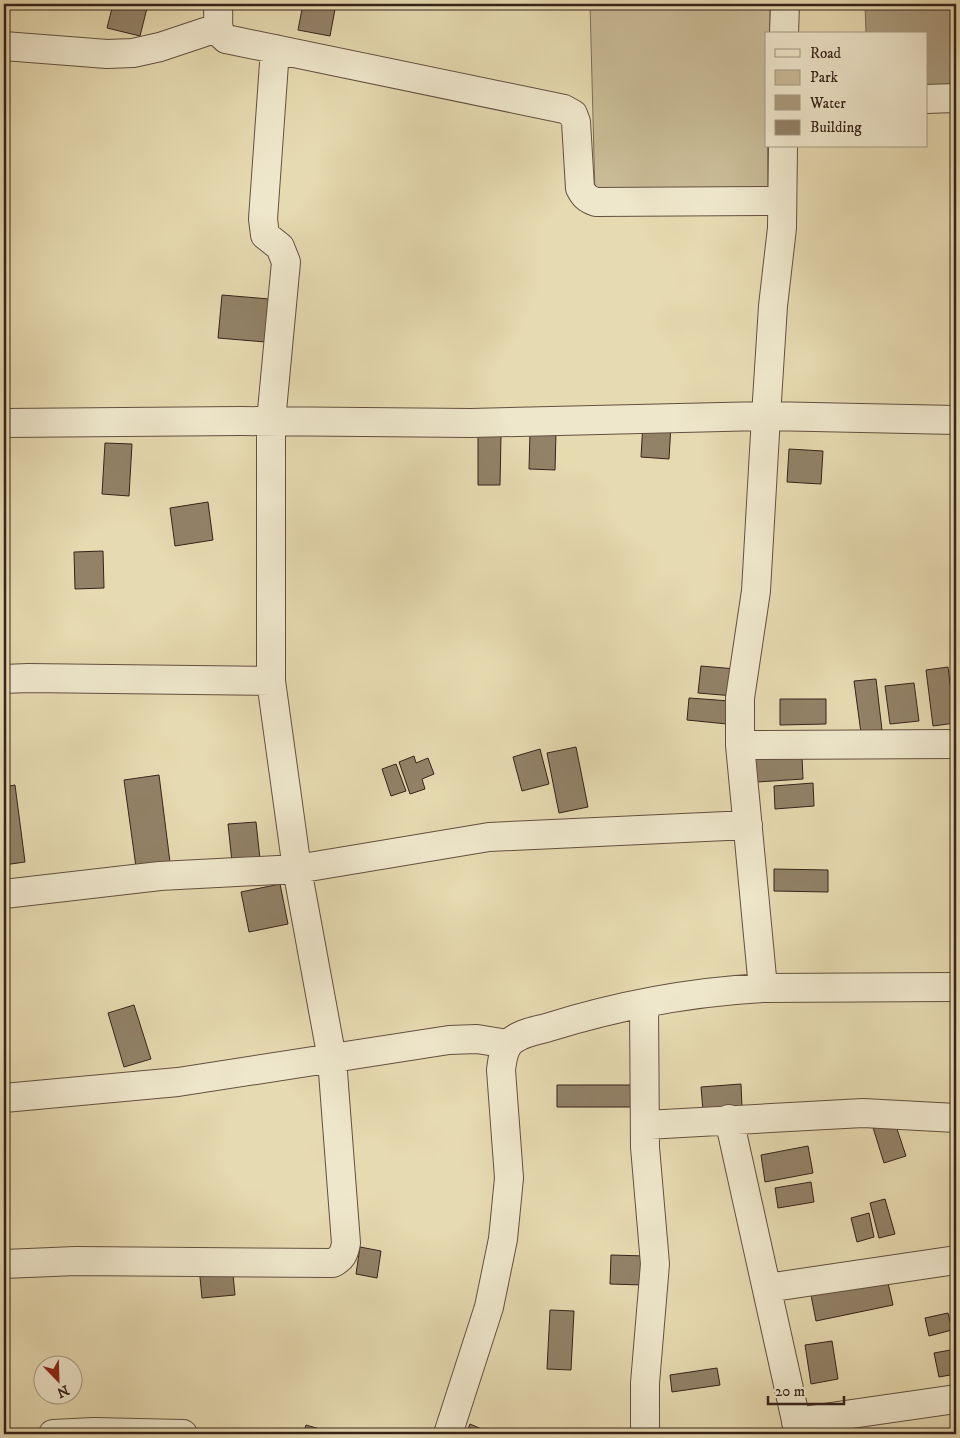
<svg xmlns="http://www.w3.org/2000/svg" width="960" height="1438" font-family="'IM FELL DW Pica',serif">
	<rect width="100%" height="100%" fill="#e6dab0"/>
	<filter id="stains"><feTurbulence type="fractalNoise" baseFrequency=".004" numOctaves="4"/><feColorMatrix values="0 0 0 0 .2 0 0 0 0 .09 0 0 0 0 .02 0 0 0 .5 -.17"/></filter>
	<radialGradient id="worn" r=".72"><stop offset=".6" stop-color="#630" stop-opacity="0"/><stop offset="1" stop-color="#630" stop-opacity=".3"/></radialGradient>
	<path fill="#c8bb96" stroke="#806e58" d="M590,4H770V34H766L768,188L595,194Z"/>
	<path fill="#aa9b7d" stroke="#7c6b55" d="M865,4H956V86L926,87V34H866Z"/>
	<path fill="#928268" stroke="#37221a" d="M113,4H148L140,36L107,28Z
		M303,4H336L330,36L298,30Z
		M222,295L281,300L277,343L218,338Z
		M643,423L671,424L669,459L641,457Z
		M530,432H556L555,470L529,469Z
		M478,436H501L500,485H478Z
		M105,443L132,444L129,496L102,494Z
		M789,449L823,451L821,484L787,482Z
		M208,502L213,540L175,546L170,508Z
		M103,551L104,588L75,589L74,552Z
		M701,666L736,669L734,696L698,693Z
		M948,667L955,723L933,726L926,670Z
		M876,679L882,730L861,733L854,681Z
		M914,683L919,721L890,724L885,686Z
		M689,698L730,701L727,724L687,720Z
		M780,699H826V724L780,725Z
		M576,747L588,807L559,813L547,753Z
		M540,749L549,784L522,791L513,757Z
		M414,756L416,763L428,758L434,774L422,779L425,789L410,794L399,762Z
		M802,756L803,779L757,782L755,759Z
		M396,764L406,791L391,796L382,769Z
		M159,775L170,862L136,867L124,780Z
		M813,783L814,806L775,809L774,786Z
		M15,785L25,862L4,865V787Z
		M256,822L260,859L232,862L228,824Z
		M774,869L828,870V892L774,891Z
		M280,884L288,924L249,932L241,892Z
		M134,1005L151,1059L124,1067L108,1013Z
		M741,1084L742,1107L703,1111L701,1087Z
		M557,1085H631V1107H557Z
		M892,1114L906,1156L884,1163L871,1121Z
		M808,1146L813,1173L765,1182L761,1155Z
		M811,1182L814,1202L778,1208L775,1188Z
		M885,1199L895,1234L879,1238L870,1203Z
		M869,1213L874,1237L857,1242L851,1218Z
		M360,1247L381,1251L377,1278L356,1274Z
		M611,1255L645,1256L643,1285L610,1284Z
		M232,1264L235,1295L202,1298L199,1267Z
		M886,1274L893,1305L816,1321L810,1290Z
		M550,1310L574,1311L571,1370L547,1369Z
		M948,1313L952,1330L929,1336L925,1318Z
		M832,1341L838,1379L811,1384L805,1345Z
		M956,1349V1374L939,1377L934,1353Z
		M717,1368L720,1385L672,1392L670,1375Z
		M470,1424L486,1431L484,1434H466Z
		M306,1425L337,1434H303Z"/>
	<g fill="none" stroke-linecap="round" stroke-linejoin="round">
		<g stroke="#635040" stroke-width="30">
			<path id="street" d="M217,4C221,17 213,29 226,39L564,109L573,114L576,122L580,188C584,196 587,199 596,202L781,201
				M784,34L785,4
				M4,46L107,54L133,53L160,47L217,28
				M926,99L956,98
				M4,423L241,421L471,423L766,416L773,306L782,228L783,146
				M4,679L28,678L271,681
				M740,745L956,744
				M4,894L160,876L297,869L489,837L748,825
				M763,988L956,987
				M644,1004L645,1147L655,1264L645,1383V1434
				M4,1098L178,1082L449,1040L477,1039L508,1044
				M729,1119L799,1434
				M646,1125L863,1113L956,1118
				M4,1264L76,1261L333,1263C342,1258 344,1254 346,1243L332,1059L297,869L271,681V421L286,262L280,247L265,235L263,219L275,49
				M767,1288L956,1260
				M796,1422L956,1399
				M53,1434L94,1432L183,1434
				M448,1434L489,1307L503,1239L509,1178L501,1070C502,1062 503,1052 508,1045C516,1034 534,1031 546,1028C616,1006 690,992 763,988L740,745V698L756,591L766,416L956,420"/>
		</g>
		<use href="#street" stroke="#efe7cc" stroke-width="28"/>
	</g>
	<rect width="960" height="1438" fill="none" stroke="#e6dab0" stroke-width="20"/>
	<rect x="5" y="5" width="950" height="1428" fill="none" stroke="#37221a" stroke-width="2.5"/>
	<rect x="10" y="10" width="940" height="1418" fill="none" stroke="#37221a"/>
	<rect x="765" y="32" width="162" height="115" fill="#efe7cc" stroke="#a59885"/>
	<rect x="775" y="49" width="25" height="8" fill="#efe7cc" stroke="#a59885"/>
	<text x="810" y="58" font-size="15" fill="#37221a">Road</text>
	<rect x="775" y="70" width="25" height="15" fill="#c8bb96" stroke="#a59885"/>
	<text x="810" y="82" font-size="15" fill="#37221a">Park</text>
	<rect x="775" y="95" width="25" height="15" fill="#aa9b7d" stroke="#a59885"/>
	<text x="810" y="108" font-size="15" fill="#37221a">Water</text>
	<rect x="775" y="120" width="25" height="15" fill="#928268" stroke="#a59885"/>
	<text x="810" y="132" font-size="15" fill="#37221a">Building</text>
	<g transform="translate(58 1380) rotate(157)"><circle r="24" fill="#efe7cc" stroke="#a59885"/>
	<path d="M0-4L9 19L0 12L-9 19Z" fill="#8f2418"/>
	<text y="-8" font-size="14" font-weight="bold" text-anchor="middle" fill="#37221a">N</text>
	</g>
	<path d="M768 1396v8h76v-8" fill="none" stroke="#37221a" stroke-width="2.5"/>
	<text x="775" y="1396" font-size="15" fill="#37221a" stroke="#efe7cc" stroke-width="4" paint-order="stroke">20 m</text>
	<rect width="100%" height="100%" filter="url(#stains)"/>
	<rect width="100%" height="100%" fill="url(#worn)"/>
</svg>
